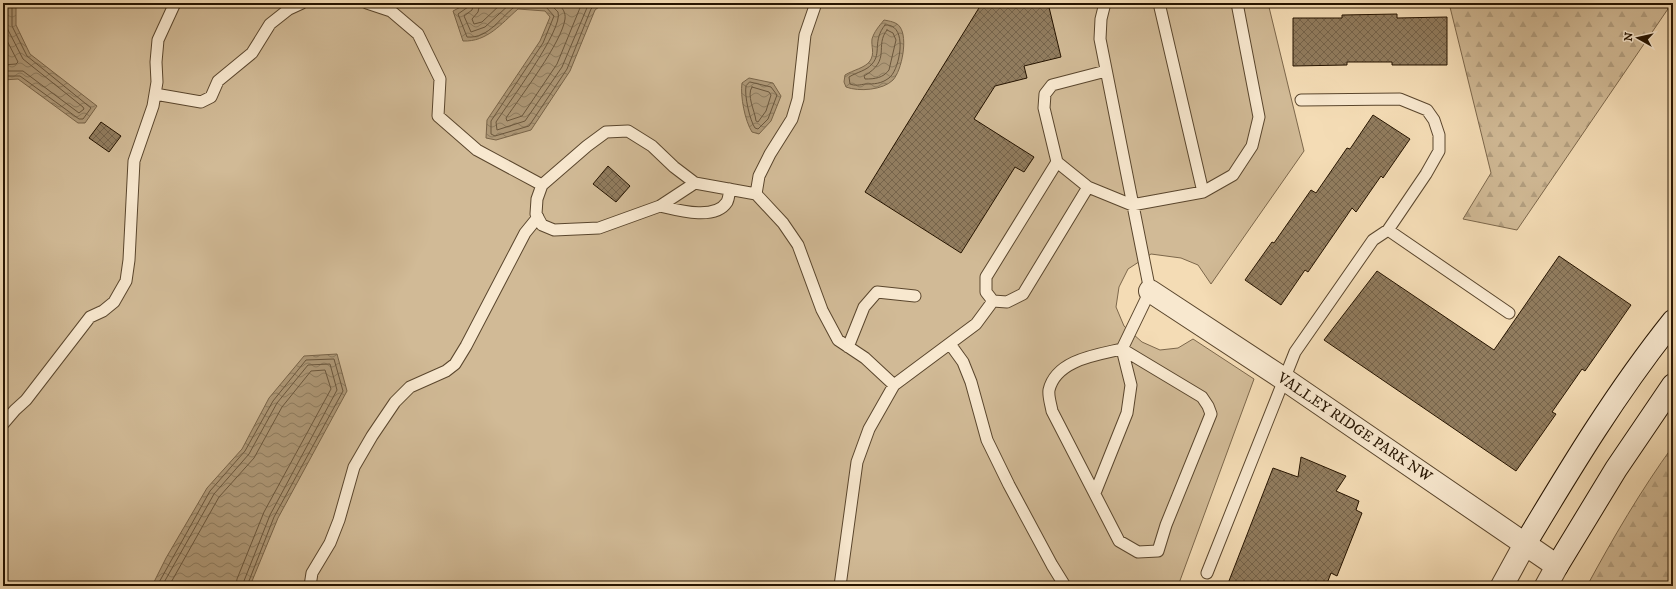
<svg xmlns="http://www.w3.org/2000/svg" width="1676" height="589" font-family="'IM FELL DW Pica',serif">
	<defs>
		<pattern id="forest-firs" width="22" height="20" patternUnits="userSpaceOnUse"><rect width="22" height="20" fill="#d1ba96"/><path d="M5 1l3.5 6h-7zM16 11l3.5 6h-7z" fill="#b39f80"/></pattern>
		<pattern id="water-waves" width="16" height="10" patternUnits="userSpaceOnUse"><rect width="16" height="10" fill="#ae9877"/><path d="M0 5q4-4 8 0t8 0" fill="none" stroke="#8d7b5f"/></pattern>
		<pattern id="building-cross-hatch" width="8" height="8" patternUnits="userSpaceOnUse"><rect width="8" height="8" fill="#917c5e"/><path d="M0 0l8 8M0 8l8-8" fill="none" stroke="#76644b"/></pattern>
	</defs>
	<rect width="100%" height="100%" fill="#f4dcb5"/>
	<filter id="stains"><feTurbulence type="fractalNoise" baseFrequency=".005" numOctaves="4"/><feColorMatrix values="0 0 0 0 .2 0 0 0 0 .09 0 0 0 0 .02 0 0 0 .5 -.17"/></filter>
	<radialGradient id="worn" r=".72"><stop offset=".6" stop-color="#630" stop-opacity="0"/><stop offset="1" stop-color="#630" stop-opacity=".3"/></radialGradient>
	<path fill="#d1ba96" stroke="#7c674b" d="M3,3H1268L1304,151L1211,284L1198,265L1181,258L1151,254L1128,269L1119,287L1116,307L1124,326L1142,342L1160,350L1178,348L1193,339L1254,379L1178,586H3Z"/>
	<path fill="url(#forest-firs)" stroke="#7c674b" d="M1449,3H1672L1517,230L1463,219L1491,173Z
		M1673,446V586H1587C1613,538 1641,490 1673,446Z"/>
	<path fill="url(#water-waves)" stroke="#786347" d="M3,3H16V25L30,54L97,106L85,123H78L18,79L3,80Z
		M468,3H604L595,10L570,71L531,130L496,140L486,138L487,120L540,41L550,17L545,11L518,9C501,24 487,42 463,41L453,11Z
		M884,20C889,21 897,22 900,27C908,38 902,70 893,80C883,90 859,92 846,87L844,82L845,75C853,70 865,68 870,61C875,53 871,47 872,39C874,32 879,26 884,20Z
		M749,78L773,83L781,96L771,121L759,134L752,132C745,121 740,96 742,83Z
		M337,354L347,391L278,518L250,586H152L166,558L207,488L242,449L269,398L304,356Z"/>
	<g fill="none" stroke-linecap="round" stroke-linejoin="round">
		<path stroke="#6a563c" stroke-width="1" d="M469,3L468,7L458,14L467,37C489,39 501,16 517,5L546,7L554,16L543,43L491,121V134L495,136L529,126L567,69L591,9L597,3
			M474,3L472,10L464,16L471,32L485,27L511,3
			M480,3L478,12L472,19L474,24L482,22L502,3
			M549,3L558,12C564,29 507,105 496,122L497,130L525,121L562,67L589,3
			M558,3C562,8 566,12 565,19C562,42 521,96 506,118L507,121L522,116L557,64L582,3
			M885,25C909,23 900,70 889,78C881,84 874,84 865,84C860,85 855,86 850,84L849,77C857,72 866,71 872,64C882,53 872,41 885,25Z
			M887,30L893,33L896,40L889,70C883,78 875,79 865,79L864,76C892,60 874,46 887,30Z
			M3,33L18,62L16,64L3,65
			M3,71H23L79,113L84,109L83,107L23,59L7,28V3
			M3,76H20L79,119H83L91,108L27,56L12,26V3
			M750,82L771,87L777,95L768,119L758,129L755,128C750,121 744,95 746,86Z
			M752,87L769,92L771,95L766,111L758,122L756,121C755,111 746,95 752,87Z
			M157,586L210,491L245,451L273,401L306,360L334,359L343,391L274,517L247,586
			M162,586L214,494L249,454L277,403L308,365L330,364L337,390L270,515L242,586
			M169,586L219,497L254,458L282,407L311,371L325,370L331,389L264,512L237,579L236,586"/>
	</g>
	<path fill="url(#building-cross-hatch)" stroke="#261400" d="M982,3H1048L1061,57L1024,66L1027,78L995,86L974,119L1034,157L1024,172L1015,167L961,253L865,192Z
		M1397,14V18L1447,17V65H1392V62H1347V65L1293,66V18H1342V15Z
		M1373,115L1410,139L1383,178L1381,176L1356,212L1352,208L1308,272L1305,270L1281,305L1245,280L1272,242L1274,243L1311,190L1316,193L1347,148L1350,149Z
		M101,122L121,136L109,152L89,138Z
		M608,166L630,186L616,202L593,184Z
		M1559,256L1631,305L1585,371L1582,369L1552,412L1556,414L1516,471L1324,340L1377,271L1494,350Z
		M1301,457L1346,476L1336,491L1359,501L1356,510L1362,513L1337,576L1331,573L1326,586H1227L1273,468L1298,477Z"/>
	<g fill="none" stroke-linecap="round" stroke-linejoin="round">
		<g stroke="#5a462d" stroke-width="13">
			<path id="lane" d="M367,3L391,11L418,34L440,79L438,116L477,150L542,185
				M1105,3L1101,19L1100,39L1150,291L1122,349C1096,355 1056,360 1049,390C1048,396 1051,405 1052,411L1119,541L1138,552L1158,551L1166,525L1211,414L1208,406L1202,397L1122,349
				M1159,3L1203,192
				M1106,71L1052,85L1045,94L1044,108L1057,162L1088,187L1132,205L1203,192L1233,175L1252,146L1259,117L1237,3
				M155,94L201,102L211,97L218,81L252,53L270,24L289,9L302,3
				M1057,162L986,277V292L993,301L1007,302L1023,294L1088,187
				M695,183L660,206L599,228L554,230L542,225L536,214L537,199L542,185L587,146L606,132L628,131L652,146L674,167L695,183L756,194L783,223L798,245L822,310L838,340L865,358L894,385
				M756,194L759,176L770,154L792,119L798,99L805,35L816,3
				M660,206C677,210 715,221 727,202C729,198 729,193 730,189
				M1388,230L1509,313
				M950,344L963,362L971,382L987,440L1009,485L1052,565L1065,586
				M848,347L864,307L877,292L915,296
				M3,424L15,410L26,400L90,317L103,311L114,302L126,281L129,260L134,161L153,106L157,82L156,62L158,40L175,3
				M1095,493L1127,413L1131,385L1122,349
				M1207,573L1295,352L1373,240L1388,230L1426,174L1439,151V135L1434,120L1427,110L1400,99L1301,100
				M310,586L312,573L330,543L339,520L354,467L372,436L395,402L410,387L446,371L455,364L466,346L525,233L538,217
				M840,586L857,462L869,429L894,385L976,324L993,301"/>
		</g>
		<g stroke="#5a462d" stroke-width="24">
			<path id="street" d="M1150,291L1284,379L1557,566L1546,586
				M1502,586L1525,544"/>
		</g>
		<g stroke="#261400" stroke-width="24">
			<path id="secondary" d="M1525,544C1571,467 1617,391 1673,321
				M1557,566L1616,469L1673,385"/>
		</g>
		<use href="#lane" stroke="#f8e8cf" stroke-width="11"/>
		<use href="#street" stroke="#f8e8cf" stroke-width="22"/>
		<use href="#secondary" stroke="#f8e8cf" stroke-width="22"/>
	</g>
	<g text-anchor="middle" stroke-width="3" stroke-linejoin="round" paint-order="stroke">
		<g font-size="15" fill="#261400" stroke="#f8e8cf">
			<text transform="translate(1355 427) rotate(34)" y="5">VALLEY RIDGE PARK NW</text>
		</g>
	</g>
	<rect width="1676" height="589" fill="none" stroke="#f4dcb5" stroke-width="16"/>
	<rect x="4" y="4" width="1668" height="581" fill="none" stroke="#261400" stroke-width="2"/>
	<rect x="8" y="8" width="1660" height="573" fill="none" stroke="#261400"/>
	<g transform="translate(1638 38) rotate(278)" stroke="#f8e8cf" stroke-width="3" paint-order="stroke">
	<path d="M0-3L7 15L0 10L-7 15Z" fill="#261400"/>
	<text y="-6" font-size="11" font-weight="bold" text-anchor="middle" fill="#261400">N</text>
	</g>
	<rect width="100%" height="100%" filter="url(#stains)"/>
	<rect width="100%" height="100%" fill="url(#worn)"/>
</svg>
